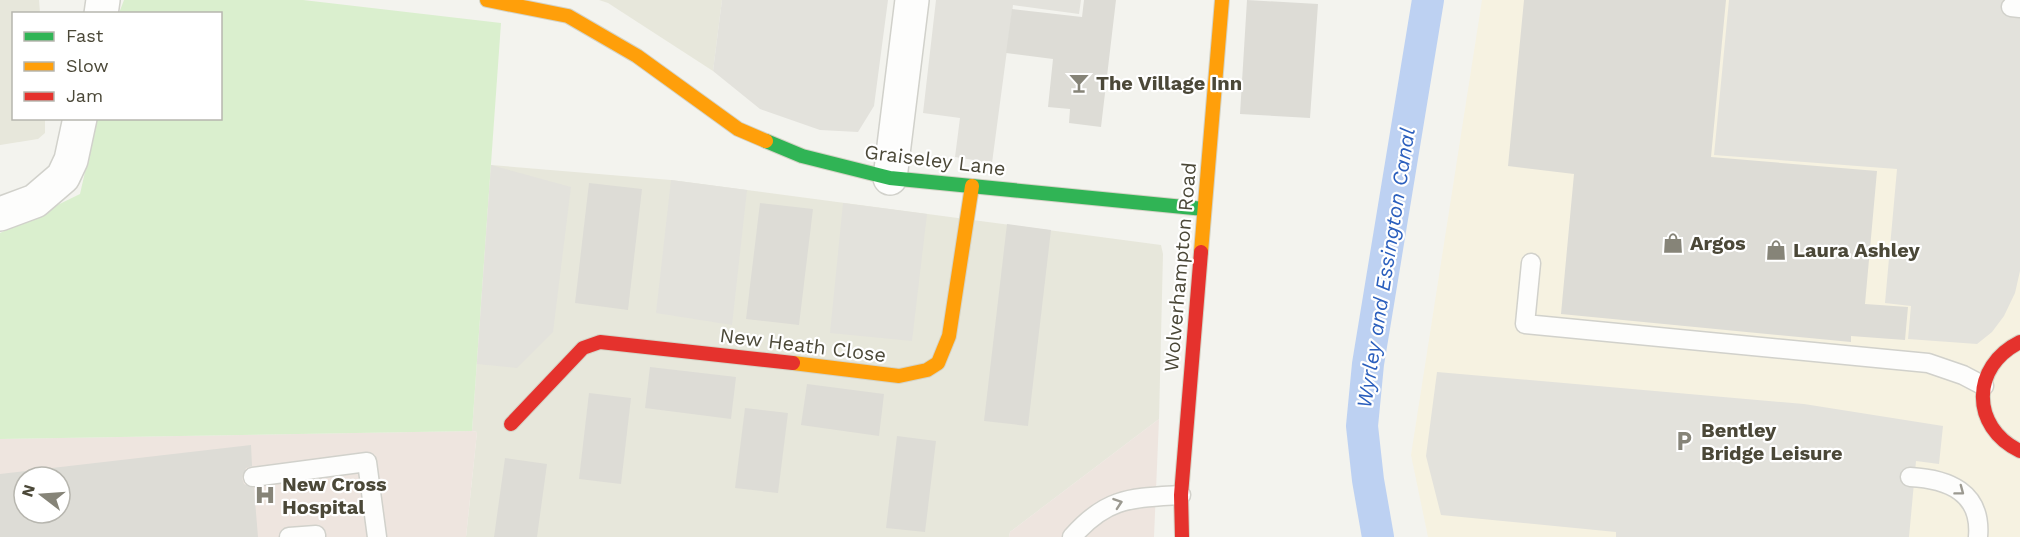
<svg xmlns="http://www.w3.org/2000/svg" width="2020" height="537" font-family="'Work Sans',sans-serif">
	<rect width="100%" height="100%" fill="#f3f3ee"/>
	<path fill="#e7e7db" d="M0,0H39L40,13L14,14V118L45,119V133L38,139L0,145Z
		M599,0H722L713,71L608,3Z
		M491,165L671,180L1161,245L1163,254L1159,419L1010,532L1009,537H466L477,432L472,431Z"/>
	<path fill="#f6f2e1" d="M1482,0H2020V537H1428L1411,455Z"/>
	<path fill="#eee5df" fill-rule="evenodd" d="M1159,419L1154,537H1009L1010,532Z
		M472,431L477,432L466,537H0V439ZM24,477H60V513H24Z"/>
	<path fill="#daefce" d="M124,0H303L501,23L472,431L0,439V233L80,194L97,119L220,118V14L119,13Z"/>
	<path fill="#e3e2dc" d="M722,0H888L874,106L858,132L820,130L760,109L713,71Z
		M936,0H1081L1079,14L1013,5L992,163L955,157L960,118L923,113Z
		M1729,0H2020V271L2015,293L2004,316L1992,332L1977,344L1908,339L1911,306L1885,303L1897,169L1714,155Z
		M491,165L571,187L553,332L517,368L477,364Z
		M671,180L747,190L732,325L656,313Z
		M843,203L927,214L912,341L830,333Z
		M1437,372L1804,404L1943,426L1939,464L1916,461L1909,537H1616V532L1441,515L1426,456Z"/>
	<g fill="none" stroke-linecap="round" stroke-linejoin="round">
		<path stroke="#bdd1f2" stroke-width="32" d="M1378,537L1368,480L1362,426L1368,364L1428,0"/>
	</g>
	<path fill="#dddcd6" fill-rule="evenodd" d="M1084,0H1116L1101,127L1069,123L1070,109L1048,107L1053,59L1006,53L1012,9L1082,17Z
		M1247,0L1318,4L1310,118L1240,114Z
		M1524,0H1726L1711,157L1877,171L1865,304L1908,307L1905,340L1851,336V342L1561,314L1574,174L1508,166Z
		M589,183L642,189L628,310L575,303Z
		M760,203L813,209L799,325L746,319Z
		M1007,224L1051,230L1028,426L984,421Z
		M650,367L736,377L731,419L645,408Z
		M807,384L884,394L879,436L801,425Z
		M589,393L631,398L621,484L579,479Z
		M745,408L788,413L778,493L735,488Z
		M897,436L936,441L925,532L886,528Z
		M251,445L252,466L246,468L242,478L244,484L254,488L258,537H0V474ZM24,477H60V513H24Z
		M505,458L547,464L537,537H494Z"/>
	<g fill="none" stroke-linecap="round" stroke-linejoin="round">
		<g stroke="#d1d1cb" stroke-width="21">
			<path id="lane" d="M2011,7L2020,8
				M1531,263L1525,324L1928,363L1963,375L1984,386
				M253,477L367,462L377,537
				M1910,477C1948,479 1982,492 1978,537
				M289,537L316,535V537
				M1072,537C1107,497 1131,498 1181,495"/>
		</g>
		<g stroke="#d1d1cb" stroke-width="36">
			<path id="street" d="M101,14L103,0
				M890,178L912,0
				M0,214L35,201L63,177L71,160L80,118"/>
		</g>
		<g stroke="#d4d3c6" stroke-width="16">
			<path id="fast" d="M766,141L802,156L890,178L1204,209"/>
		</g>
		<g stroke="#d4d3c6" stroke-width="16">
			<path id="slow" d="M487,0L568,16L637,56L738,129L766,141
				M1201,252L1222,0
				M793,363L899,376L927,370L938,363L949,336L972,186"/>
		</g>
		<g stroke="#d4d3c6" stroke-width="16">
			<path id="jam" d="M2020,342C1971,366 1970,427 2020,451
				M511,424L583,348L600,342L793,363
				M1182,537L1181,495L1201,252"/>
		</g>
		<use href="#lane" stroke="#fdfdfc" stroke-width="18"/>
		<use href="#street" stroke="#fdfdfc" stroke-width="33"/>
		<use href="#fast" stroke="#30b455" stroke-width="14"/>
		<use href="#slow" stroke="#ff9f0a" stroke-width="14"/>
		<use href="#jam" stroke="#e5322d" stroke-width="14"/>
	</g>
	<defs><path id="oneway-chevron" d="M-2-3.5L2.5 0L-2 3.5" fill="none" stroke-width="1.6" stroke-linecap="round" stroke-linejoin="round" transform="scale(1.5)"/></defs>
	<g stroke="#9b9990">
		<use href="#oneway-chevron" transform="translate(1960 491) rotate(37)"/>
		<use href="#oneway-chevron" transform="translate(1118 503) rotate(-19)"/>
	</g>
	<defs>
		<g id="bar-bare" transform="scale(1.62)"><path d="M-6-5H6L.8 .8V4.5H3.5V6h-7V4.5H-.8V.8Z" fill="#868478" stroke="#fff" stroke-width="2.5" paint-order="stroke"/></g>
		<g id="shop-bare" transform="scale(1.62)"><path d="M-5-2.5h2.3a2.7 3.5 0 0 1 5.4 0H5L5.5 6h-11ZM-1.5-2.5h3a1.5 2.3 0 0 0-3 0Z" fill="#868478" stroke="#fff" stroke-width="2.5" paint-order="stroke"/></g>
		<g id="parking-bare" transform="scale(1.62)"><path d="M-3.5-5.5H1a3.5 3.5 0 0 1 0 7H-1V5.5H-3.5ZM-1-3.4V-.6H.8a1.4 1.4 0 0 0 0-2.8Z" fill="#868478" stroke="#fff" stroke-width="2.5" paint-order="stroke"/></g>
		<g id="hospital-bare" transform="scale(1.62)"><path d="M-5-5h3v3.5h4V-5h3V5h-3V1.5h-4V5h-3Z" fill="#868478" stroke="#fff" stroke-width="2.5" paint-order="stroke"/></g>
	</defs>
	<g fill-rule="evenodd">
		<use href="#bar-bare" x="1079" y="83"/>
		<use href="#shop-bare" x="1673" y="243"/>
		<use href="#shop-bare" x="1776" y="250"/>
		<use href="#parking-bare" x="1684" y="441"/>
		<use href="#hospital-bare" x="265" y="495"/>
	</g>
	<g text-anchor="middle" stroke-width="4.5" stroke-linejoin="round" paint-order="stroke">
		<g font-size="20" font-weight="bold" fill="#4b4838" stroke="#fff" text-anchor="start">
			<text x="1096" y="90">The Village Inn</text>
			<text x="1690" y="250">Argos</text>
			<text x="1793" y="257">Laura Ashley</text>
			<text x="1701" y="437">Bentley<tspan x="1701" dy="23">Bridge Leisure</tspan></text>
			<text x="282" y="491">New Cross<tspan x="282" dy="23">Hospital</tspan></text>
		</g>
		<g font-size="20" fill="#4b4838" stroke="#fff">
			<text transform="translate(935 160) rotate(7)" y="7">Graiseley Lane</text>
			<text transform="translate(1180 267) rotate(-85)" y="7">Wolverhampton Road</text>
			<text transform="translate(803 345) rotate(7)" y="7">New Heath Close</text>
		</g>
		<g font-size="21" font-style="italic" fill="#2b5fbd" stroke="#fff">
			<text transform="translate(1386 268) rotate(-81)" y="7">Wyrley and Essington Canal</text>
		</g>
	</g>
	<rect x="12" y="12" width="210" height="108" fill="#ffffff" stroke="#b7b6af" stroke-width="1.5"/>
	<rect x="24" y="32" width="30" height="9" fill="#30b455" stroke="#b7b6af" stroke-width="1.5"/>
	<text x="66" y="42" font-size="18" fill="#4b4838">Fast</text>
	<rect x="24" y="62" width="30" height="9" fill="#ff9f0a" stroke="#b7b6af" stroke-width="1.5"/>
	<text x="66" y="72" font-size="18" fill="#4b4838">Slow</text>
	<rect x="24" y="92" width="30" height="9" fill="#e5322d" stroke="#b7b6af" stroke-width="1.5"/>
	<text x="66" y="102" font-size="18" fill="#4b4838">Jam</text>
	<g transform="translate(42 495) rotate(287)"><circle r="28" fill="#ffffff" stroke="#b7b6af" stroke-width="1.5"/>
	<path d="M0-4.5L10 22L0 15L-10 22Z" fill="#868478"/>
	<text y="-9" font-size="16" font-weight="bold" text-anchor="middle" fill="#4b4838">N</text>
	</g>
</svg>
